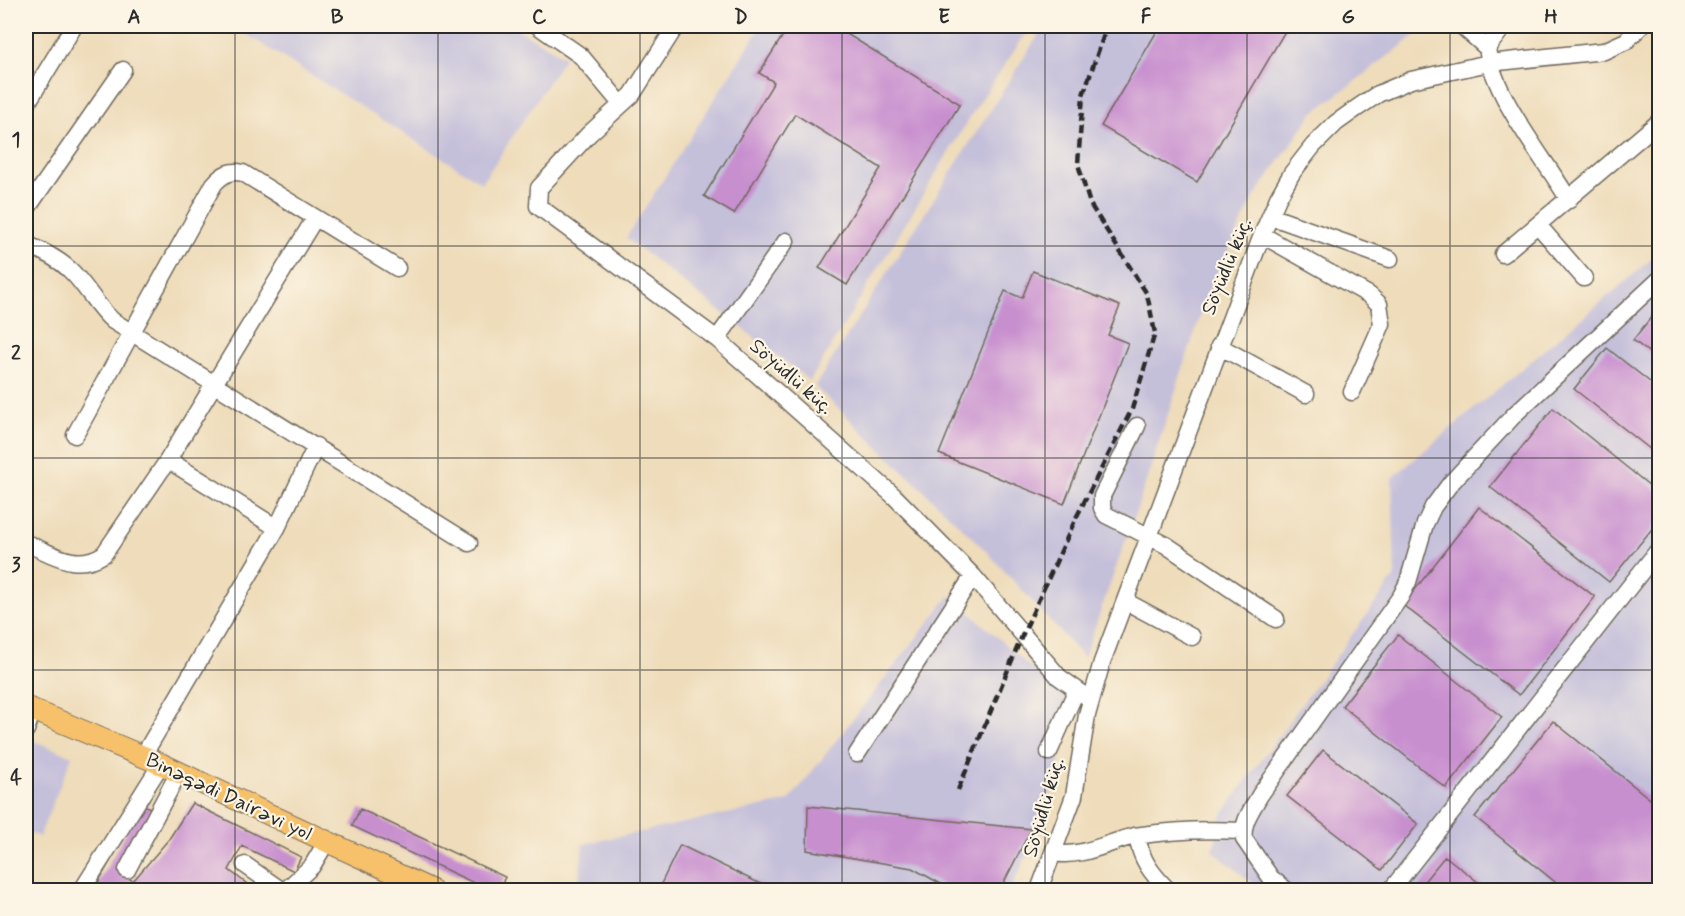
<svg xmlns="http://www.w3.org/2000/svg" width="1685" height="916" font-family="Mynerve,sans-serif">
	<rect width="100%" height="100%" fill="#fcf5e5"/>
	<filter id="ink" filterUnits="userSpaceOnUse"><feTurbulence type="fractalNoise" baseFrequency=".0167" numOctaves="2"/><feDisplacementMap in="SourceGraphic" scale="12" xChannelSelector="R" yChannelSelector="G"/><feConvolveMatrix kernelMatrix="1 2 1 2 8 2 1 2 1" color-interpolation-filters="sRGB"/></filter>
	<filter id="wash" filterUnits="userSpaceOnUse"><feTurbulence type="fractalNoise" baseFrequency=".008" numOctaves="4" result="noise"/><feDisplacementMap in="SourceGraphic" scale="24" xChannelSelector="R" yChannelSelector="G"/><feGaussianBlur stdDeviation="1.35" result="paint"/><feColorMatrix in="noise" values="0 0 0 0 0 0 0 0 0 0 0 0 0 0 0 0 0 1.4 0 .05"/><feComposite in="paint" operator="in"/></filter>
	<g filter="url(#wash)">
		<rect width="100%" height="100%" fill="#eedcba"/>
		<path fill="#c5c0da" d="M233,26H512L565,57L482,183Z
			M761,26H1031L975,109L810,381L626,238Z
			M1044,26H1428L1313,113L1255,196L1208,292L1141,497L1084,658L988,553L815,386Z
			M1659,253V890H1261L1213,851L1222,814L1395,576L1392,478Z
			M950,595L1074,706L1044,821L1010,890H578L583,844L789,801Z
			M26,738L72,756L39,837L26,831Z"/>
		<g id="blocks">
			<path fill="#c88fcf" d="M789,26H834L960,104L847,285L819,268L881,168L795,114L734,214L704,196L774,82L759,73Z
				M1160,26H1288L1197,182L1101,126Z
				M1033,271L1120,306L1108,335L1128,343L1064,504L939,454L1005,291L1022,298Z
				M1660,306V361L1633,340Z
				M1607,348L1660,390V457L1574,389Z
				M1553,408L1660,494V519L1609,582L1490,487Z
				M1479,507L1595,597L1519,695L1403,605Z
				M1398,635L1502,717L1446,788L1342,706Z
				M1553,721L1660,807V882L1652,890H1565L1475,817Z
				M1323,750L1418,824L1382,870L1287,796Z
				M192,803L301,857L294,871L242,846L229,870L255,890H94L142,804L152,809L119,872L133,881L169,839Z
				M808,806L1031,829L1000,890H952L912,868L807,850Z
				M360,809L505,877L499,890H489L352,826Z
				M680,845L773,890H658Z
				M1445,856L1488,890H1417Z"/>
		</g>
	</g>
	<g filter="url(#ink)">
		<use href="#blocks" fill-opacity="0" stroke="#6f695d" stroke-width="1.5"/>
		<g fill="none" stroke-linecap="round" stroke-linejoin="round">
			<g stroke="#6f695d" stroke-width="19">
				<path id="minor" d="M538,26L581,56L621,104
					M676,26L632,95L589,134L539,188L538,206L717,339L894,496L973,576L1059,677L1090,699
					M1462,26L1487,48C1494,98 1543,156 1569,200
					M1487,48L1504,26
					M26,105L74,26
					M26,210L123,70
					M1270,216L1390,259
					M1538,225L1584,278
					M1262,235L1369,295L1379,304L1382,324L1352,392
					M26,244C42,251 57,258 70,270C86,285 96,306 113,321L469,543
					M1503,254L1660,121
					M717,339L786,241
					M1219,346L1306,394
					M1137,426L1102,496V508L1106,515L1166,545L1276,619
					M75,435L214,184C223,174 230,170 243,173L397,268
					M277,528L168,460L315,218
					M26,543C53,554 76,572 104,554L168,460
					M1125,601L1192,637
					M26,730L33,709
					M1049,752L1076,691
					M857,754L973,576
					M143,756L277,528L316,446
					M1137,836C1141,860 1151,873 1168,890
					M1054,853C1082,858 1108,842 1135,836C1172,830 1206,829 1243,831
					M245,865L281,890
					M127,870L179,772
					M82,890L161,764
					M286,890L312,866L327,841
					M1039,890L1074,796L1087,715L1102,662L1262,235L1278,198L1292,173L1313,146L1336,123L1357,108L1378,94L1411,80L1489,63L1604,51L1626,41L1641,26
					M1286,890L1271,878L1244,839C1241,823 1253,808 1260,795L1401,596L1408,582L1425,524L1433,507L1450,484L1516,413L1660,279
					M1391,890L1660,548"/>
			</g>
			<g stroke="#6f695d" stroke-width="23">
				<path id="major" d="M26,707L161,764L431,890"/>
			</g>
			<use href="#minor" stroke="#fff" stroke-width="16"/>
			<use href="#major" stroke="#f7c06b" stroke-width="21"/>
			<path stroke="#2b2b2b" stroke-width="4.5" stroke-dasharray="9 4.5" stroke-linecap="butt" d="M958,790L1022,636L1077,516L1132,409L1155,333L1147,294L1090,204L1078,164L1083,95L1107,26"/>
		</g>
	</g>
	<path fill="none" stroke="#2b2b2b" stroke-width="1.5" stroke-opacity="0.55" d="M235,26V890M438,26V890M640,26V890M842,26V890M1045,26V890M1247,26V890M1450,26V890M26,246H1660M26,458H1660M26,670H1660"/>
	<g text-anchor="middle" stroke-width="4.5" stroke-linejoin="round" paint-order="stroke">
		<g font-size="21" fill="#2b2b2b" stroke="#fcf5e5">
			<text transform="translate(1226 266) rotate(-68)" y="7">Söyüdlü küç.</text>
			<text transform="translate(792 376) rotate(41)" y="7">Söyüdlü küç.</text>
			<text transform="translate(229 796) rotate(25)" y="7">Binəqədi Dairəvi yol</text>
			<text transform="translate(1043 807) rotate(-74)" y="7">Söyüdlü küç.</text>
		</g>
	</g>
	<rect width="1685" height="916" fill="none" stroke="#fcf5e5" stroke-width="66"/>
	<rect x="33" y="33" width="1619" height="850" fill="none" stroke="#2b2b2b" stroke-width="2"/>
	<g font-size="20" text-anchor="middle" font-weight="bold" fill="#2b2b2b">
		<text x="134" y="23">A</text>
		<text x="337" y="23">B</text>
		<text x="539" y="23">C</text>
		<text x="741" y="23">D</text>
		<text x="944" y="23">E</text>
		<text x="1146" y="23">F</text>
		<text x="1348" y="23">G</text>
		<text x="1551" y="23">H</text>
		<text x="16" y="146">1</text>
		<text x="16" y="359">2</text>
		<text x="16" y="571">3</text>
		<text x="16" y="784">4</text>
	</g>
</svg>
